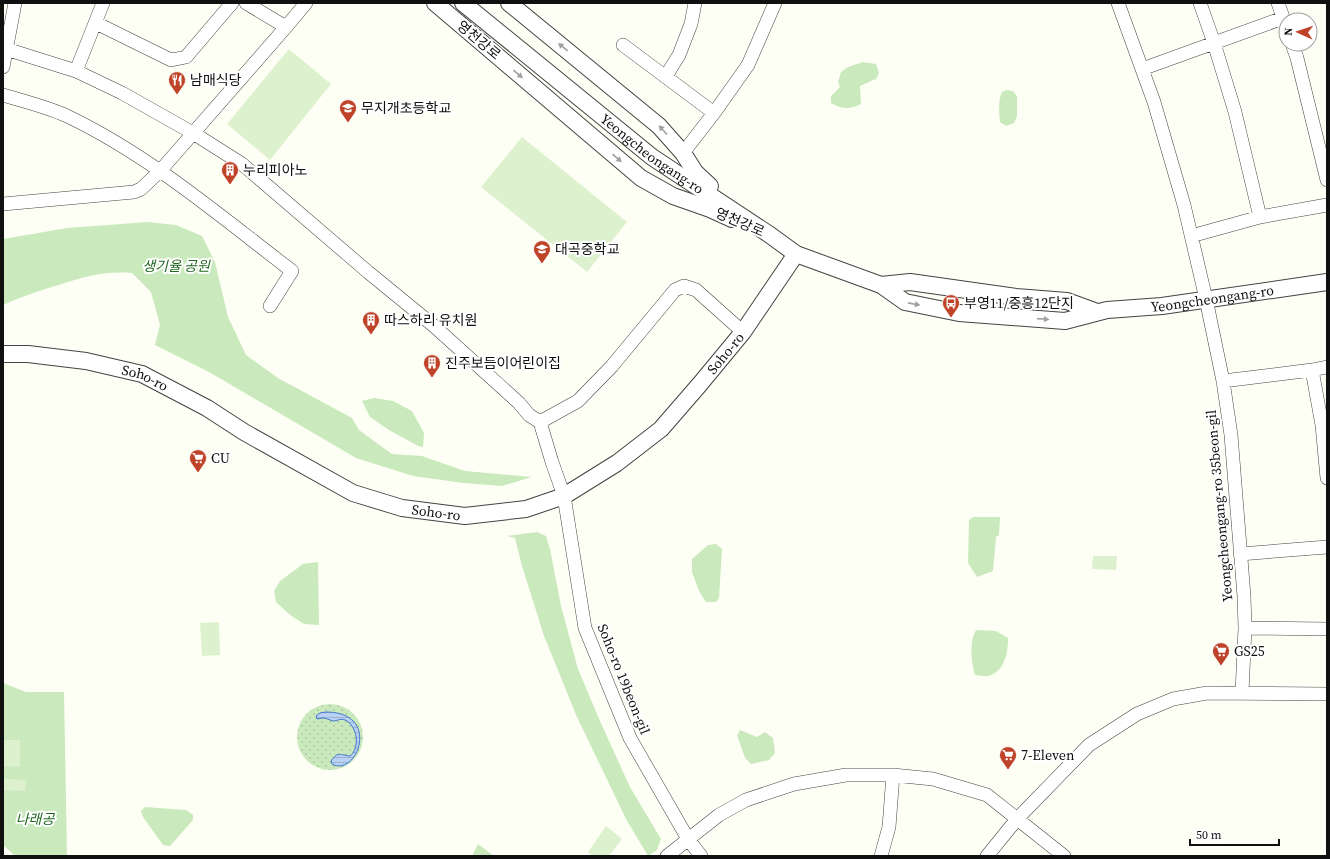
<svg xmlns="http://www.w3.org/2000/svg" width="1330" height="859" font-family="'Source Serif 4','Noto Sans KR',serif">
	<defs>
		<pattern id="garden-dots" width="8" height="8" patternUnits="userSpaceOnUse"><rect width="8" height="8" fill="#caeabd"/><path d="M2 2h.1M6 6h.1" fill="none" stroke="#acc8a1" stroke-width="1.8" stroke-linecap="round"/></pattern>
		<pattern id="water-rules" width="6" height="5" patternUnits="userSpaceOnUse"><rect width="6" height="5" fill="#b9d1f5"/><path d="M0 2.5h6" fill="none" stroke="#9eb2d1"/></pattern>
	</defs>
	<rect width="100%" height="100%" fill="#fefff4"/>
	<path fill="#caeabd" d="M863,62L876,64L879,73L876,79L860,86L861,104C850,110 842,109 831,103V96L840,87L838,82L841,72L848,67Z
		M1006,90L1013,91L1017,96V116L1014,123L1006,126L1000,122C999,112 998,101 1002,92Z
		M148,222L176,225L202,236L215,262L228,317L246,355L278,378L352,418L359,430L392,454L422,456L465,471L532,477L502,486L463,483L413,476L356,458L209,372L155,345L160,325L151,292L132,273C105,271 87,276 62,284C41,290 23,296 3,305V239L67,228Z
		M374,398L393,401L412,411L424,433L423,447L418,446L389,430L370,417L362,401Z
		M973,517H1000L999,535L996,537L993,571L977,577L968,563L969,520Z
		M537,532L546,536L550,549L561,606L578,669L600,721L630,787L661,839L657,850L648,856L626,819L577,717L544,636L522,566L515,538L507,536Z
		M716,544L722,549L719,598L716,602H706L699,591L692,572V559L708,545Z
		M318,562L319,625L304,624L290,615L276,602L274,591L280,581L303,564Z
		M976,630L996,631L1008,638C1008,652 1005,672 988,676C985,677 979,675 975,675C971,662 969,642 976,630Z
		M3,683L26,692H64L67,856H15L3,845Z
		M740,730L757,737L765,732L773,738L775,753L769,760L751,764L745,758L737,735Z
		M145,807L186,810L193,815V820L170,846L163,845L143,817L141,811Z
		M478,844L494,856H472Z"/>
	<path fill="url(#garden-dots)" d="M297 737a33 33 0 1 1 66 0a33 33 0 1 1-66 0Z"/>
	<path fill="#ddf1ce" d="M289,49L331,84L270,160L227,124Z
		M522,137L627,222L587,272L481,187Z
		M1093,556H1117L1116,570L1092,569Z
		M219,622L220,655L202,656L200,623Z
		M3,740H20V767L3,766Z
		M3,779L26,780L25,791L3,790Z
		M606,826L622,839L609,856H593L588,852Z"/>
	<path fill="url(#water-rules)" stroke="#4175cc" d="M326,712C382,712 357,778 332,764L331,761C338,751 340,755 350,756C360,748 358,726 345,720C341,718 337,721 333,721C329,720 326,718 323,718C321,718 319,719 317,719L316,716L320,713Z"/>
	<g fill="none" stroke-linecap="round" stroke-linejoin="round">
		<g stroke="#434343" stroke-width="14">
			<path id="minor" d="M246,3L286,27
				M1118,3L1154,102L1184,205L1206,299L1223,381L1231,435L1244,596L1245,628L1242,692
				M1200,3L1214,43L1235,112L1260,217
				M1278,3L1286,26
				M96,23L171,60L186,57L232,3
				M1292,44L1297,58L1327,180
				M623,45L714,113
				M3,48L76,71L122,93L193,133L242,164L368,272L434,326L519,403L529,415L540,422L552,462L564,496L585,628L630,738L688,839L701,856
				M3,67L15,3
				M1142,69L1283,18
				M76,71L103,3
				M666,76L679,55L691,24L695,3
				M3,95C23,101 48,107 67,116C149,155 220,216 292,271L270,306
				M683,153L714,113L748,65L775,3
				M3,204L134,192L141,189L160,171L286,27L306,3
				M1191,236L1260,217L1327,205
				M1312,370L1322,425L1327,478
				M1223,381L1312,370L1327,367
				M540,422L578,401L612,366L675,290L684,286L696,290L743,332
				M1240,554L1327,547
				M1245,628L1327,629
				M667,856L719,815L746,800L794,784L846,775H893L933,779L987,795L1064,856
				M881,856L889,827L893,775
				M987,856L1017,819L1089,745L1137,714L1173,699L1207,693L1327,694"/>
		</g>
		<g stroke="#434343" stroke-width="18">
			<g id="tertiary">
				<path d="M435,3L641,178L673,196L710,209L732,219"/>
				<path id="s1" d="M463,3L652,157L770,235L796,254L881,285L905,302L959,313L1065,321L1107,310L1162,306L1327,282"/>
				<path d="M509,3L659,126L683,153L695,172L710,186"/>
				<path d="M881,285L910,282L1016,297L1067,301L1097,312"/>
				<path id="s2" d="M3,354H28L86,361L142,374L207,408L244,432L353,493L402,508L465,516L526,509L564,496L617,463L661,429L700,384L743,332L796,254"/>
			</g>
		</g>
		<use href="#minor" stroke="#fff" stroke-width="13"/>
		<use href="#tertiary" stroke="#fff" stroke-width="16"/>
	</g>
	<defs><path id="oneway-solid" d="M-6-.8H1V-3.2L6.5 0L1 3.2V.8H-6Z"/></defs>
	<g fill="#9f9f9f">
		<use href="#oneway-solid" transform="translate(563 47) rotate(-141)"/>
		<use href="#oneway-solid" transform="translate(518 74) rotate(40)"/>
		<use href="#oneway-solid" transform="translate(663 130) rotate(-132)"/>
		<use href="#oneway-solid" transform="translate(617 158) rotate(41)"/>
		<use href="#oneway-solid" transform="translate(914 304) rotate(11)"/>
		<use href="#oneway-solid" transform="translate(1043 319) rotate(4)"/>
	</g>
	<defs>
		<g id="restaurant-pin" transform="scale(0.9)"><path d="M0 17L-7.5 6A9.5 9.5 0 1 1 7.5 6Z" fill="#bf4329" stroke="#fff"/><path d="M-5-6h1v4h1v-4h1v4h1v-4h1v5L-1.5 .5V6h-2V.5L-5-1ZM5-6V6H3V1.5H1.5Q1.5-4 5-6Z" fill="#fff"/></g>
		<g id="school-pin" transform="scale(0.9)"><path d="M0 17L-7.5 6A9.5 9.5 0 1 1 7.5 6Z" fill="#bf4329" stroke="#fff"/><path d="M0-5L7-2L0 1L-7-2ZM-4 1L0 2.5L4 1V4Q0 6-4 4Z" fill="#fff"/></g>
		<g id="building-pin" transform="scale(0.9)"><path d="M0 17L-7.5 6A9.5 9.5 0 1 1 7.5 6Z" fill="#bf4329" stroke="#fff"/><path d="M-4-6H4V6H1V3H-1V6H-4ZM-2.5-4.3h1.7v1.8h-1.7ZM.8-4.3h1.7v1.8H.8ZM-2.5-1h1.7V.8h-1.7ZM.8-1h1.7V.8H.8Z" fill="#fff"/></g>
		<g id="bus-pin" transform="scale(0.9)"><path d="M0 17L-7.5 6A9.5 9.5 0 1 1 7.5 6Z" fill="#bf4329" stroke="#fff"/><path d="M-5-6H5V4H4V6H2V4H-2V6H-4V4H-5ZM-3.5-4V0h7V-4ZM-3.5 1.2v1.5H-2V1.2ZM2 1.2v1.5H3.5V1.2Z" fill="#fff"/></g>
		<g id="supermarket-pin" transform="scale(0.9)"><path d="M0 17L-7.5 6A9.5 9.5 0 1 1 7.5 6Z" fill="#bf4329" stroke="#fff"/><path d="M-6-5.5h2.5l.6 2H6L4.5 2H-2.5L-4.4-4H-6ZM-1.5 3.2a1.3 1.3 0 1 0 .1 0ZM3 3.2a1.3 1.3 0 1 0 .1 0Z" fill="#fff"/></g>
	</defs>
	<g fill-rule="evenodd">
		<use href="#restaurant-pin" x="177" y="80"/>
		<use href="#school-pin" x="348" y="108"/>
		<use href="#building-pin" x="230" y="170"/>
		<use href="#school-pin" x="542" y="249"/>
		<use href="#bus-pin" x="951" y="303"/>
		<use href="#building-pin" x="371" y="320"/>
		<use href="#building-pin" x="432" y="363"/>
		<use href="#supermarket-pin" x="198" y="458"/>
		<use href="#supermarket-pin" x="1221" y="651"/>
		<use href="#supermarket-pin" x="1008" y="755"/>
	</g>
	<g text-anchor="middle" stroke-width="4" stroke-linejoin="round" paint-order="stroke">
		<g font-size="14" fill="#101010" stroke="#fff">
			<text transform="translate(479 40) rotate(40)" y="5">영천강로</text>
			<text dy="5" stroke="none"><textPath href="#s1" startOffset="242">Yeongcheongang-ro</textPath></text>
			<text transform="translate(740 222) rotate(23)" y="5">영천강로</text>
			<text dy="5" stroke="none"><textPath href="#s1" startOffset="848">Yeongcheongang-ro</textPath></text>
			<text dy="5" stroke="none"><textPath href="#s2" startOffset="817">Soho-ro</textPath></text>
			<text dy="5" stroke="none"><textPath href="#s2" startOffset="145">Soho-ro</textPath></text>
			<text transform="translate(1219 506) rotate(-95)" y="5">Yeongcheongang-ro 35beon-gil</text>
			<text dy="5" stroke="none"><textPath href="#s2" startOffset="469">Soho-ro</textPath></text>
			<text transform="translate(624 679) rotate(68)" y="5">Soho-ro 19beon-gil</text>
		</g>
		<g font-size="14" fill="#101010" stroke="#fff" text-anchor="start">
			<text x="190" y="85">남매식당</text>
			<text x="361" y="113">무지개초등학교</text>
			<text x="243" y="175">누리피아노</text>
			<text x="555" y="254">대곡중학교</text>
			<text x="964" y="308">부영11/중흥12단지</text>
			<text x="384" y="325">따스하리 유치원</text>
			<text x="445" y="368">진주보듬이어린이집</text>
			<text x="211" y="463">CU</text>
			<text x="1234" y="656">GS25</text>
			<text x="1021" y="760">7-Eleven</text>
		</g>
		<g font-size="14" font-style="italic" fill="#206821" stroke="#fff">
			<text x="176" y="271">생기율 공원</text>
			<text x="35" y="824">나래공</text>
		</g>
	</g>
	<rect width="1330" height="859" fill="none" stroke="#101010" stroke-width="8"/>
	<g transform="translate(1298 32) rotate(273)"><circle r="19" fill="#ffffff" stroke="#9f9f9f"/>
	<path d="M0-3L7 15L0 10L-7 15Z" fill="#bf4329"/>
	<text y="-6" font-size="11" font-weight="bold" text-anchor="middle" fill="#101010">N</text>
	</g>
	<path d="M1190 839v6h89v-6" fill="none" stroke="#101010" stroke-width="2"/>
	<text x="1196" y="839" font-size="12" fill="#101010" stroke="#ffffff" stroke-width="3" paint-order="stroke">50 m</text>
</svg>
